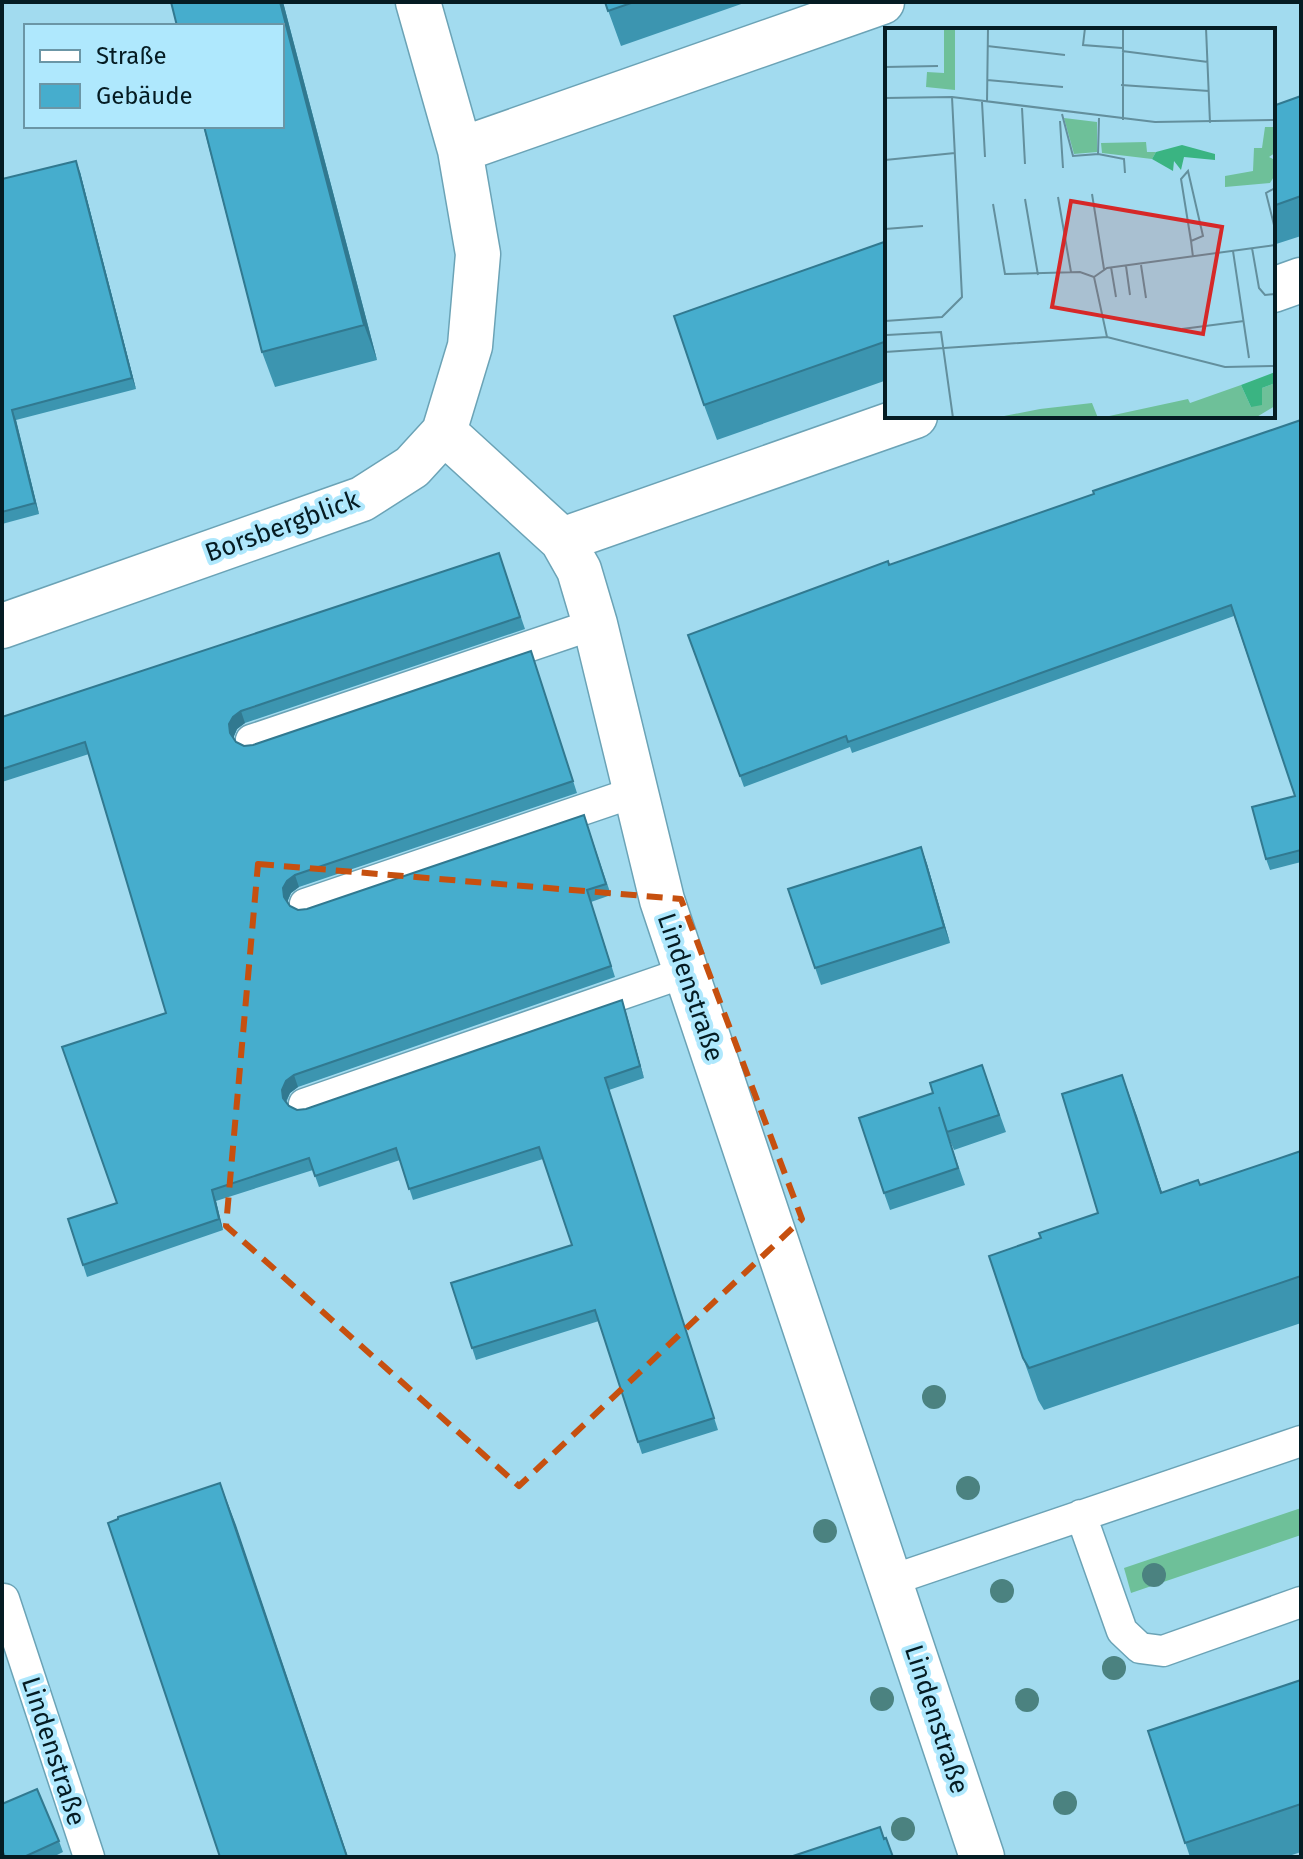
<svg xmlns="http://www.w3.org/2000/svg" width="1303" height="1859" font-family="'Fira Sans',sans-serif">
	<rect width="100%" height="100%" fill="#a2dbef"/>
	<path fill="#6ec099" d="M1301,1508V1535L1131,1593L1124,1568Z"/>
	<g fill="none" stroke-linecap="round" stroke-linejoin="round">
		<g stroke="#6ba3b6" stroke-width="33">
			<path id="service" d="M251,740L595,624
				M305,904L635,792
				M304,1104L686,972
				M1081,1515L1122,1631L1140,1648L1163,1651L1301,1602
				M892,1580L1301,1441
				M4,1599L89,1857"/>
		</g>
		<g stroke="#6ba3b6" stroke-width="47">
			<path id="minor" d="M460,150L882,2
				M1273,290L1301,280
				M444,432L562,540L579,570L595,624L662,900L982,1857
				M562,540L915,416
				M2,626L362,499L412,467L444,432L470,346L478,254L460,150L418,2"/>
		</g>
		<use href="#service" stroke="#fff" stroke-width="30"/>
		<use href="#minor" stroke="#fff" stroke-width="44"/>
	</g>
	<g fill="#4b8280">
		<circle cx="934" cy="1397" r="12"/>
		<circle cx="968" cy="1488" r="12"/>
		<circle cx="825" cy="1531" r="12"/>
		<circle cx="1154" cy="1575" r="12"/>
		<circle cx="1002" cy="1591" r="12"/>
		<circle cx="1114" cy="1668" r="12"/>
		<circle cx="882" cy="1699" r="12"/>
		<circle cx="1027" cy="1700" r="12"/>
		<circle cx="1065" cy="1803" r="12"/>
		<circle cx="903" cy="1829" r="12"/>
	</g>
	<path fill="#3c95b0" d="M171,2H283L377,360L275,387L262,352Z
		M605,2H747L621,46Z
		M1301,96V236L1273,245V106Z
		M80,172L136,389L16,420L39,514L2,524V179Z
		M887,241V380L717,440L704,405Z
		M1301,420V862L1270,870L1266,859L1295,796L1234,616L852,753L850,747L744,787L688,635L1094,494Z
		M499,553L525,629L245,723L237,729L234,736V740L236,742L244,746L253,745L531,651L577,793L299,887L291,893L288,900V904L290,906L298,910L307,909L584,815L611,895L591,902L615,977L298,1087L290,1093L286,1103L289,1106L297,1110L306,1109L622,1000L644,1078L609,1090L718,1430L642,1454L599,1321L476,1360L451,1283L572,1245L543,1159L413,1200L400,1160L319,1187L313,1170L216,1201L223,1230L87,1277L68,1219L117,1203L166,1013L89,754L2,782V717Z
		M921,847L927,864L950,943L821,985L788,889Z
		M982,1065L1006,1132L954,1150L948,1136L965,1185L890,1210L884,1193L933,1093Z
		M1122,1075L1162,1193L1200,1185L1301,1151V1323L1044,1410L1038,1400L1023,1358L1041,1238L1098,1213Z
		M1301,1680V1852L1286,1857H1190L1148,1731Z
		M59,1841L63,1852L53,1857H4Z"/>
	<path fill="#317990" d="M280,2H283L377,360L364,325Z
		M76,161L80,172L136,389L132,378Z
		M12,410L16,420L39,514L35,503Z
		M241,711L245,723L237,729L234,736V745L230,733L229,724L233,717Z
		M921,847L927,864L950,943L944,927Z
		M295,875L299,887L291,893L288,900V909L284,897L283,888L287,881Z
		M622,1000L626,1012L644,1078L640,1066Z
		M294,1075L298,1087L290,1093L286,1101L287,1109L283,1098L282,1090L286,1081Z
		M1122,1075L1137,1116L1176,1235L1161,1193Z
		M212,1190L216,1201L223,1230L219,1219Z
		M220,1483L236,1525L348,1857H347Z"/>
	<path fill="#46adcd" stroke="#317990" stroke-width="2" d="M171,2H280L364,325L262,352L204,126H282V26H177Z
		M605,2H634L608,11Z
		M1301,96V196L1273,206V106Z
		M76,161L132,378L12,410L35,503L2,512V179Z
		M887,241V341L704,405L674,316Z
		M1301,420V850L1266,859L1252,807L1295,796L1231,605L848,742L846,736L740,776L688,635L888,561L889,565L1094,494L1093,491Z
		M499,553L520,617L241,711L233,717L229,724L230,733L236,742L244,746L253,745L531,651L573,781L295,875L287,881L283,888L284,897L290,906L298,910L307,909L584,815L606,884L587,890L611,966L294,1075L286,1081L282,1090L283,1098L289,1106L297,1110L306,1109L622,1000L640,1066L605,1078L714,1418L638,1442L595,1310L472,1348L451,1283L572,1245L539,1147L409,1189L396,1148L315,1176L309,1158L212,1190L219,1219L83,1265L68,1219L117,1203L62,1047L166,1013L85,742L2,769V717Z
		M921,847L944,927L815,968L788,889Z
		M982,1065L999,1115L947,1132L939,1107L958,1168L884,1193L859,1118L933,1093L930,1083Z
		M1122,1075L1161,1193L1198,1180L1200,1185L1301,1151V1276L1029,1368L1023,1358L989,1256L1041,1238L1039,1233L1098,1213L1062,1094Z
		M220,1483L347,1857H220L108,1523L118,1519V1517Z
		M1301,1680V1804L1185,1843L1148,1731Z
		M37,1789L59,1841L24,1857H5L2,1850V1804Z
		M880,1827L884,1839L886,1838L893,1857H790Z"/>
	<path fill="none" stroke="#c6500f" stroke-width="6" stroke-dasharray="16 10" stroke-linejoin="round" d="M258,864L681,899L802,1219L519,1486L226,1226Z"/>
	<g text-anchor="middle" stroke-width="8" stroke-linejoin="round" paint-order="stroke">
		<g font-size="26" fill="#051c23" stroke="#afe8fd">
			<text transform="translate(282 526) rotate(-20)" y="9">Borsbergblick</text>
			<text transform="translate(691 987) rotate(71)" y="9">Lindenstraße</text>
			<text transform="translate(937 1719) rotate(72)" y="9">Lindenstraße</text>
			<text transform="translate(54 1751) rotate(72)" y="9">Lindenstraße</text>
		</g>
	</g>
	<g transform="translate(885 28)">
		<rect width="390" height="390" fill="#a2dbef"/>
		<path d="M59,0H70V62L41,59L42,44L59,45ZM179,90L212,94V124L189,126ZM380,99H390V125L384,129L390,132V147L385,155L340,159V148L368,143L369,120H377ZM261,114L262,124H271L267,131L217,125L216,115ZM390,355V378L370,390H215L303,371L305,375L356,357L366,379L377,360ZM207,375L213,390H109L155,381Z" fill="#6ec099"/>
		<path d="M297,117L330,126V132L299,129L296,142L289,133L288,143L267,131L271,124ZM390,344V355L377,360V377L366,379L356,357Z" fill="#3ab482"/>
		<path fill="none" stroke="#638f9d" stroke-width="2" d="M200,0L198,17L237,20M321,0L325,95M102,18L180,27M237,23L323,34M0,39L53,38M102,52L178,59M236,57L324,63M0,70L67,69L270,94L390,92M97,74L100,129M102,74L103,0M137,80L140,136M177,86L188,128L213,126L214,90M238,92V0M175,93L178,140M213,126L239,131L240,145M0,132L70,125M390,160L381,165L390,201M207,166L219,241M173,169L186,244M140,171L153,247M108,176L120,246L195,244L209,249L222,309M0,201L38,198M306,213L318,208L303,143L296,151L306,213L308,229M367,220L374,260L380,267L390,266M348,223L364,330M256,237L261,270M241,238L245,267M226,239L231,269M209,249L222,240L390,217M0,293L57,289L77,269L67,69M297,301L359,293M2,307L56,304L68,390M0,324L222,309L340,339L390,338"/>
		<path fill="#d62828" fill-opacity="0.15" stroke="#d62828" stroke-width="4" d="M186,173L337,199L318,306L167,279Z"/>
		<rect width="390" height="390" fill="none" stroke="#051c23" stroke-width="4"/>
	</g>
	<rect width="1303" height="1859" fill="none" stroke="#051c23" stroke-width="8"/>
	<rect x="24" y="24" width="260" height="104" fill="#afe8fd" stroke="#6b96a6" stroke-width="2"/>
	<rect x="40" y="50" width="40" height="12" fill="#ffffff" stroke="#6b96a6" stroke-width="2"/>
	<text x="96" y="64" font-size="24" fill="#051c23">Straße</text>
	<rect x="40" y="84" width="40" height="24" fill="#46adcd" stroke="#6b96a6" stroke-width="2"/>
	<text x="96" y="104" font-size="24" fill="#051c23">Gebäude</text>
</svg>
